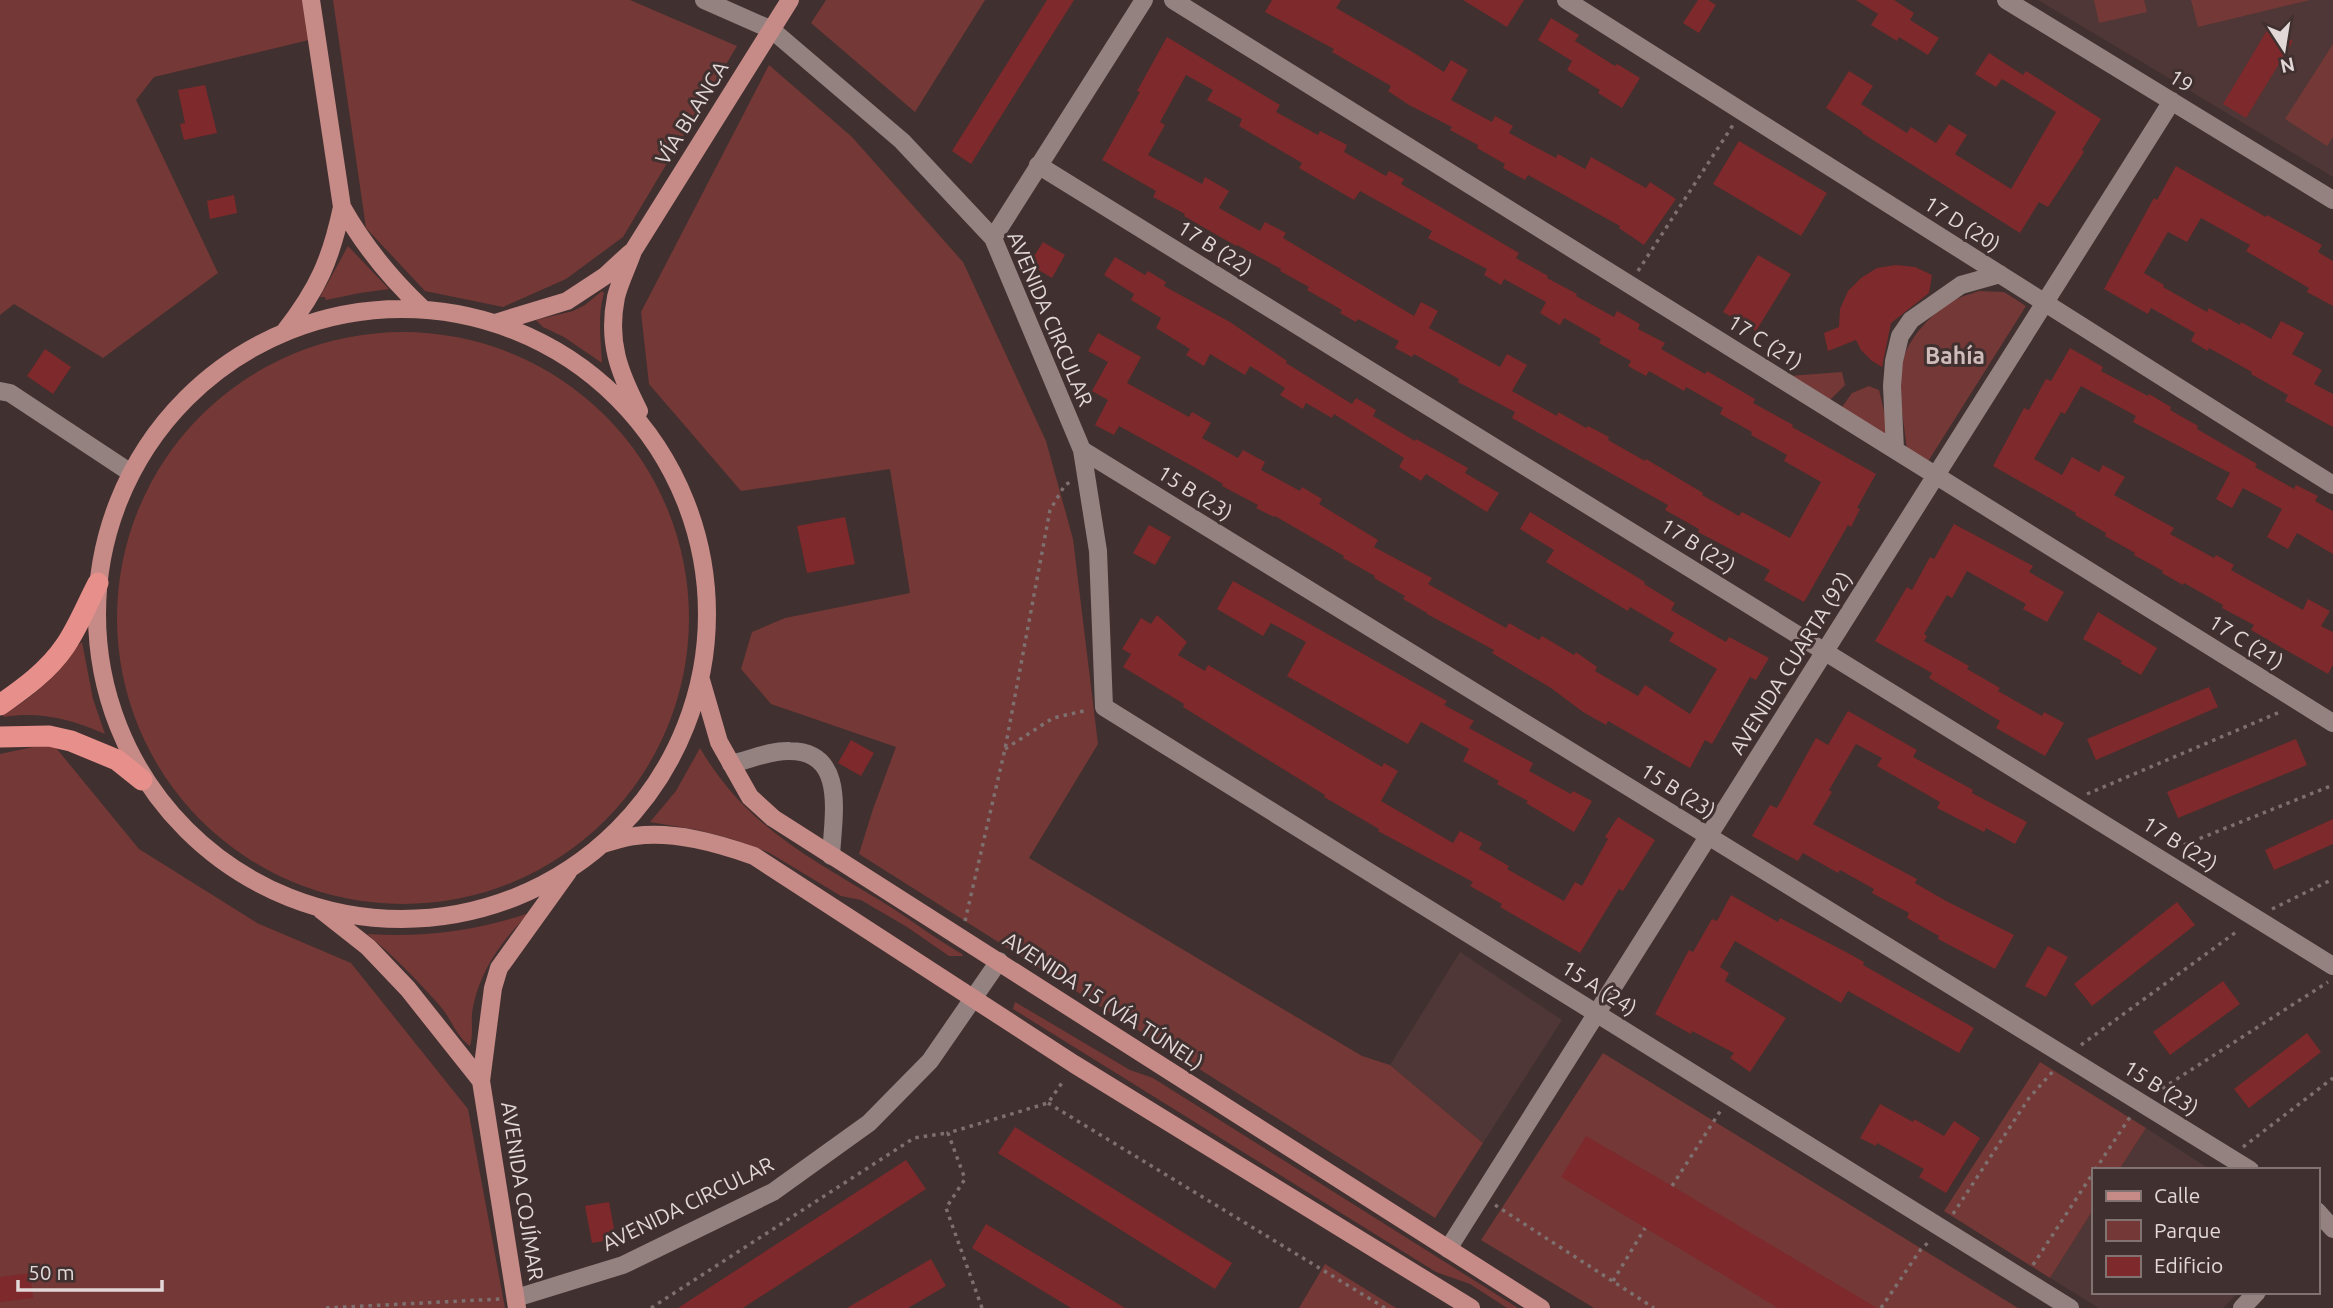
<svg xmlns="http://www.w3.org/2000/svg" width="2333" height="1308" font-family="Ubuntu,sans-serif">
	<rect width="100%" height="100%" fill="#40302f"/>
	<path fill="#4e3736" d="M2038,0H2333V177L2177,83Z
		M1460,952L1562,1020L1483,1143L1390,1065Z
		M2146,1128L2211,1170H2119Z
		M2093,1210V1292H2239L2223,1308H2099L2050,1278Z"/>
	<path fill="#743836" d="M0,0H304L309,40L154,77L136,100L218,273L103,358L14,304L0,315Z
		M333,0H630L737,46L623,237L566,279L503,307L425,291L366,228Z
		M826,0H985L915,112L811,23Z
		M2094,0H2144L2147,12L2099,23Z
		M2191,0H2310L2198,27Z
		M2333,44V137L2327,146L2285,119Z
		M769,65L852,137L963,262L1046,441L1073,539L1098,744L1029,858L1362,1056L1390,1065L1483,1143L1435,1218L859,854L873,809L896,747L771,704L741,669L752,632L785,618L910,593L890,469L741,491L649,384L641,312Z
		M348,246L389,289L360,293L326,300L325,297H320Z
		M602,291L604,293C597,317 601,341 602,363L564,337L543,327L536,320L573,311L585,305Z
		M1979,291L2004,292L2026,306L1927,463L1907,451C1905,426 1896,388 1902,363C1908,338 1931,314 1953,301C1961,296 1971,294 1979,291Z
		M117 618a286 286 0 1 1 572 0a286 286 0 1 1-572 0Z
		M1842,372L1845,385L1830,400L1789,376Z
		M1869,386L1879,390L1891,441L1842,407L1852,393Z
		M82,642L93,699L105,734C72,720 41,711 4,717L3,715C23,703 41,690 56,672C65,661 70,651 82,642Z
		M52,743L139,849L257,923L351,963L468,1109L505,1308H0V754Z
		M700,748C745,825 808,857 881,901C909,918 934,938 962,954L963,956H949L907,927L861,900L841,896L768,852L732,839L698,830L650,822L676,791Z
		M529,913C502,941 481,968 473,1007C470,1020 474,1033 470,1046C457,1037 451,1019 441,1007C418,981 394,956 367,934C423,938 476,931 529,913Z
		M1015,1002L1130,1070L1153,1078L1518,1308H1507L1470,1284L1436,1272L1013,1009Z
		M1603,1053L2018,1308H1594L1481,1240Z
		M2040,1062L2146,1128L2119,1170H2093V1210L2050,1278L1944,1211Z
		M1325,1264L1396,1308H1299Z"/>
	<path fill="#7e292b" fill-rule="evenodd" d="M1047,0H1074L971,164L952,151Z
		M1272,0H1341L1336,8L1411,51L1444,72L1451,60L1468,70L1451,100L1492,122L1495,116L1513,126L1509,133L1556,158L1558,154L1585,169L1591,157L1646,188L1650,182L1676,199L1644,245L1619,228L1620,226L1528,175L1525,180L1503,168L1505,164L1477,148L1478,145L1450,130L1452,127L1409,105L1388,91L1391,86L1332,52L1334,49L1265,12Z
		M1463,0H1524L1507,27Z
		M1698,0H1708L1716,5L1699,33L1683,23Z
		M1856,0H1894L1914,13L1910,20L1939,38L1928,55L1899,37L1897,41L1871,25L1878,14Z
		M1551,18L1579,35L1575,41L1615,66L1617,64L1640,78L1622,108L1598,93L1600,90L1567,70L1572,61L1538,40Z
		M2269,27L2293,41L2246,118L2223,104Z
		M1167,37L1280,105L1276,112L1318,135L1320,131L1347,145L1344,152L1386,176L1389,171L1404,179L1401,184L1519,253L1516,258L1548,276L1547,278L1577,294L1576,296L1614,317L1617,311L1640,324L1638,329L1665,343L1661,349L1705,374L1707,371L1755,399L1753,403L1793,425L1792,427L1876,474L1857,508L1860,509L1851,527L1848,525L1804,602L1764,580L1770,570L1698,532L1699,529L1665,510L1668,505L1512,418L1515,412L1458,382L1459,379L1414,354L1412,357L1395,348L1399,341L1358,319L1356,322L1340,313L1342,310L1307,290L1309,287L1280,271L1281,269L1237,245L1236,246L1184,216L1185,214L1153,197L1156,191L1102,160L1140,92L1137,91ZM1186,75L1213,90L1207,100L1242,119L1239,126L1302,163L1299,168L1354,200L1360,191L1432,231L1428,238L1487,269L1484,275L1501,285L1504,279L1546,302L1540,313L1560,325L1564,318L1601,339L1599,343L1631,361L1628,366L1646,376L1649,371L1684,391L1686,387L1723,408L1720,414L1752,432L1751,435L1787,455L1784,461L1821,482L1790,538L1742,512L1739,516L1702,495L1703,493L1646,459L1645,461L1608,440L1609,437L1588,426L1586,428L1558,412L1557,416L1512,391L1527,365L1507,354L1500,367L1429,328L1438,311L1421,302L1414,316L1283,238L1286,233L1265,222L1260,231L1219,208L1229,191L1205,177L1202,184L1148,155L1165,125L1160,122Z
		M1989,53L2023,75L2026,71L2101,119L2082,150L2084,152L2048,207L2039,202L2020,233L1862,133L1863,132L1826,108L1849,71L1873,86L1861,104L1907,133L1911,127L1936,143L1949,124L1967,135L1955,154L2011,189L2056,112L2002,79L1996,87L1975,74Z
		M205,85L217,133L184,140L180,124L185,123L178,90Z
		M1739,141L1827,193L1801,236L1713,184Z
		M2176,166L2266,217L2267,215L2322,245L2318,252L2333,261V306L2307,292L2309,288L2246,251L2250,245L2201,218L2187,242L2168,232L2144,273L2164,285L2163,287L2207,312L2209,308L2240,325L2241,322L2271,339L2281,321L2304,333L2292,354L2322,370L2314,384L2333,394V427L2285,401L2288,395L2251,374L2252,372L2209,348L2208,351L2191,341L2195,333L2151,308L2148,314L2104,289L2154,198L2157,200Z
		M234,195L237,213L210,219L207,201Z
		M1043,242L1065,255L1052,278L1029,264Z
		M1758,255L1791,274L1756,331L1723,312Z
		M1115,257L1145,275L1148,271L1166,282L1164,286L1230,322L1287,361L1286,363L1318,383L1352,404L1356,398L1376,410L1373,416L1415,441L1416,439L1468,468L1465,473L1499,493L1487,512L1426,474L1421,481L1399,467L1404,458L1334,414L1332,418L1306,403L1303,409L1280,395L1285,388L1250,366L1245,375L1210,354L1204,366L1186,355L1190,349L1156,328L1161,318L1131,300L1134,294L1104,275Z
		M1896,265L1915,267L1932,275L1929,293L1891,323L1882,367L1872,361L1861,350L1856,340L1828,351L1824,333L1839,327L1840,309L1848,291L1861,278L1877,268Z
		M1098,333L1141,357L1127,383L1189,417L1192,412L1211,423L1202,438L1238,458L1243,450L1265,462L1261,470L1300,491L1302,487L1322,499L1319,504L1378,540L1374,547L1432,578L1428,584L1506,628L1509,623L1539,640L1542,636L1574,655L1576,652L1597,667L1595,671L1638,696L1645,685L1690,714L1717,669L1669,641L1674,633L1630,607L1628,611L1546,562L1554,550L1520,529L1530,512L1645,582L1644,584L1675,603L1671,610L1726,642L1729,637L1769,658L1756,680L1750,677L1712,744L1705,740L1690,768L1608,721L1606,725L1583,712L1551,688L1492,653L1494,650L1427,614V613L1403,599L1405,596L1374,578L1375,576L1343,558L1344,556L1275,516L1274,517L1256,508L1258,505L1222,486L1223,484L1194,467L1119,426L1114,435L1095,425L1108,400L1092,391L1108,362L1088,351Z
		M2070,348L2103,367L2101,371L2148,396L2149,394L2171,407L2170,410L2198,426L2197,429L2257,464L2255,467L2294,489L2296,485L2318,496L2315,501L2333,511V554L2297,533L2288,549L2267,537L2282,509L2243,488L2232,508L2216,499L2230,473L2133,422L2136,416L2081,386L2065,414L2061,412L2034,459L2062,475L2072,457L2099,472L2103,465L2125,477L2114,495L2174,528L2170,534L2214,558L2216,555L2234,565L2231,570L2303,610L2308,599L2330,611L2321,626L2333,632V665L2328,674L2251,630L2254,625L2222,608L2223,605L2184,583L2183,585L2162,573L2163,571L2134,555L2135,553L2105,536L2106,533L2075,515L2076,513L1993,466L2024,408L2029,410L2046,379L2051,381Z
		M45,349L71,367L53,394L27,376Z
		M845,517L855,564L807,573L797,526Z
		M1954,524L2033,566L2029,572L2064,592L2047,622L2023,609L2026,604L1967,571L1952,598L1947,595L1924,634L1927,636L1924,641L1969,666L1967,669L2000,688L1998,691L2042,716L2044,712L2064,723L2045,756L1996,728L2000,721L1929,678L1932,673L1875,641L1907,587L1912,590L1930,557L1934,559Z
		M1149,525L1171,537L1155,565L1133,553Z
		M1233,581L1447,701L1444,705L1474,721L1469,728L1533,763L1529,771L1571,794L1573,791L1592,801L1574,832L1526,803L1528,801L1497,784L1499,781L1463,761L1469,749L1421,722L1408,744L1287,676L1306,642L1271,623L1263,636L1217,609Z
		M2098,612L2157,648L2141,675L2120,663L2122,661L2083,639Z
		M1157,615L1187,642L1178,655L1205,671L1208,665L1382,767L1384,763L1398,771L1381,801L1453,843L1460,831L1482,843L1479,849L1509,866L1507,869L1564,901L1575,882L1582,886L1608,839L1605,837L1618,817L1655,840L1623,891L1619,889L1580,953L1500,907L1502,904L1470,886L1473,882L1378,831L1379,829L1324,797L1325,795L1183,707L1184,704L1123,667L1131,654L1122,649L1141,618L1151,624Z
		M2209,687L2218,707L2096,760L2087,739Z
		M1848,711L1917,750L1913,757L1973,790L1972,793L2027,822L2015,844L1986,828L1984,832L1937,808L1940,802L1877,766L1882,758L1856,744L1829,790L1832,792L1813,824L1917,879L1915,883L1946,901L2014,935L1995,969L1938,939L1939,936L1907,918L1909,913L1872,893L1874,889L1840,870L1838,873L1803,853L1798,861L1752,836L1770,805L1777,808L1816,738L1828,745Z
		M2296,739L2307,765L2178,818L2167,792Z
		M851,740L874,753L861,776L838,763Z
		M2333,819V844L2274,870L2265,850Z
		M1731,895L1778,922L1780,918L1846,952L1864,962L1863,965L1974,1028L1959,1053L1848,991L1841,1003L1735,941L1720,967L1729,973L1725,981L1786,1018L1750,1072L1730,1058L1734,1053L1692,1031L1691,1034L1655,1014L1689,950L1693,952L1712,919L1717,921Z
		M2177,902L2195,925L2092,1006L2074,984Z
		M2048,946L2068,957L2046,997L2025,986Z
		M2223,981L2240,1004L2170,1055L2153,1032Z
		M2307,1033L2321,1052L2249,1108L2234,1089Z
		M1880,1104L1913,1122L1914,1119L1944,1136L1954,1121L1980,1138L1946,1193L1919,1177L1924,1169L1877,1143L1876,1146L1860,1138Z
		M1015,1127L1232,1263L1215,1289L998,1153Z
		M1586,1136L1672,1186L1877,1308H1778L1561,1177Z
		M906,1160L926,1189L743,1308H678Z
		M609,1202L616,1239L592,1243L585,1206Z
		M986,1224L1125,1308H1071L972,1248Z
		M931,1259L946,1286L908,1308H847Z
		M30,1273L33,1298L0,1302V1277Z"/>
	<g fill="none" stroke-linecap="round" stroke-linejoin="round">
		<path stroke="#7e706f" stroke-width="3.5" stroke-dasharray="3.5 5" stroke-linecap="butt" d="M1638,271L1733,125
			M1005,749L1053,718L1088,710
			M2087,794L2280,712
			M2176,848L2333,785
			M2272,909L2333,879
			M965,921L1005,749L1050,510L1065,485L1070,482
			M2081,1045L2239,930
			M2155,1093L2328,982
			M1048,1103L1385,1308
			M2243,1147L2333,1078
			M2095,1170L2130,1117
			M1672,1186L1721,1110
			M1495,1205L1654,1308
			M1953,1214L2029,1098L2055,1069
			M2033,1265L2093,1173
			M1613,1281L1645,1228
			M326,1308L500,1299
			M651,1308L914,1138L948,1133
			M982,1308L946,1208L965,1179L948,1133L1048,1103L1064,1080
			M1881,1308L1921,1249L1930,1241"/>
		<path stroke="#948280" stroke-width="18" d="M704,0L772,30L902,141L993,238L1082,450L1098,551L1104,707L2070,1308
			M1173,0L2333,723
			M1566,0L2333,485
			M2006,0L2333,200
			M1038,165L2333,966
			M993,238L1144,0
			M0,391L10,393L131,473
			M1082,450L2250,1170
			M1895,450L1892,386L1894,361L1900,336L1911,320L1961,285L2000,274
			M731,764C749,760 771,750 790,751C847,752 833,816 831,856
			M2317,1211L2333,1229
			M1448,1249L2172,101
			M516,1298L623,1265L773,1192L869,1123L930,1061L999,961
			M2242,1308L2257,1292"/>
		<path stroke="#c68a87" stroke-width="18" d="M311,0L342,207C364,246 390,278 422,308
			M97 614a305 305 0 1 1 610 0a305 305 0 1 1-610 0Z
			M495,323L567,301L605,276L630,253
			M285,331C318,289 331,259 342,207
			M639,411C619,372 607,342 616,297C620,281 628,266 633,251L790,0
			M701,680L719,742L750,797L773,818L1541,1308
			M603,844C614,841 625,837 635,836C675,831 717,843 754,856L1074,1064L1471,1308
			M321,910L368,947L408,989L481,1081
			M517,1308L481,1081L493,988L499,968L568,872"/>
		<path stroke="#e78f8b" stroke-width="21" d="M0,705C24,688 48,671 65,646C78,627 87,604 98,583
			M0,737L49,736L71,741L117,760L142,780"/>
	</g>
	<g text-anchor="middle" stroke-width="6" stroke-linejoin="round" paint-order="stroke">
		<g font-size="21" fill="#e2d8d7" stroke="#40302f">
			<text transform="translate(2181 81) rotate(32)" y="7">19</text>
			<text transform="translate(692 113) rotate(-58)" y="7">VÍA BLANCA</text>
			<text transform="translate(1962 224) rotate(32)" y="7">17 D (20)</text>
			<text transform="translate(1215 248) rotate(32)" y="7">17 B (22)</text>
			<text transform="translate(1050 319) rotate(67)" y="7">AVENIDA CIRCULAR</text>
			<text transform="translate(1765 342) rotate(32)" y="7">17 C (21)</text>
			<text transform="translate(1195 493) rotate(32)" y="7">15 B (23)</text>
			<text transform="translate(1698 546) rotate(32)" y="7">17 B (22)</text>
			<text transform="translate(2246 642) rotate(32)" y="7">17 C (21)</text>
			<text transform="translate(1791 663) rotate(-58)" y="7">AVENIDA CUARTA (92)</text>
			<text transform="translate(1678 791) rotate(32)" y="7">15 B (23)</text>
			<text transform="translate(2180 844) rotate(32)" y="7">17 B (22)</text>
			<text transform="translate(1599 988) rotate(32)" y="7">15 A (24)</text>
			<text transform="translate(1103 1001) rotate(33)" y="7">AVENIDA 15 (VÍA TÚNEL)</text>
			<text transform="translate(2161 1088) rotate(32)" y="7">15 B (23)</text>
			<text transform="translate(522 1191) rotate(81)" y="7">AVENIDA COJÍMAR</text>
			<text transform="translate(688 1204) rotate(-26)" y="7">AVENIDA CIRCULAR</text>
		</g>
		<g font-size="23" font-weight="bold" fill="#cfbcba" stroke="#40302f">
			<text x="1955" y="364">Bahía</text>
		</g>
	</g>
	<rect x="2092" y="1168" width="228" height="126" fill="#40302f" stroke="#817372" stroke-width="2"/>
	<rect x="2106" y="1191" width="35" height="10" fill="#c68a87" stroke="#817372" stroke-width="2"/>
	<text x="2154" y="1203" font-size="21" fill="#e2d8d7">Calle</text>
	<rect x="2106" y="1220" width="35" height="21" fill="#743836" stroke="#817372" stroke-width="2"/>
	<text x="2154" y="1238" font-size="21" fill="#e2d8d7">Parque</text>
	<rect x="2106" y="1256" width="35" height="21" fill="#7e292b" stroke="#817372" stroke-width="2"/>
	<text x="2154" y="1273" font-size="21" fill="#e2d8d7">Edificio</text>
	<g transform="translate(2284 49) rotate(168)" stroke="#40302f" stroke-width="5" paint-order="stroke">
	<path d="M0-5L12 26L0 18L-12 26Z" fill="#e2d8d7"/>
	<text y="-10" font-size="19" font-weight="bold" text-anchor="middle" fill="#e2d8d7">N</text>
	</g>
	<path d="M18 1280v10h144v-10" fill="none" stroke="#e2d8d7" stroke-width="3.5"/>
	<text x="28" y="1280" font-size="21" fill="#e2d8d7" stroke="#40302f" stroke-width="5" paint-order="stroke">50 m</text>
</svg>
